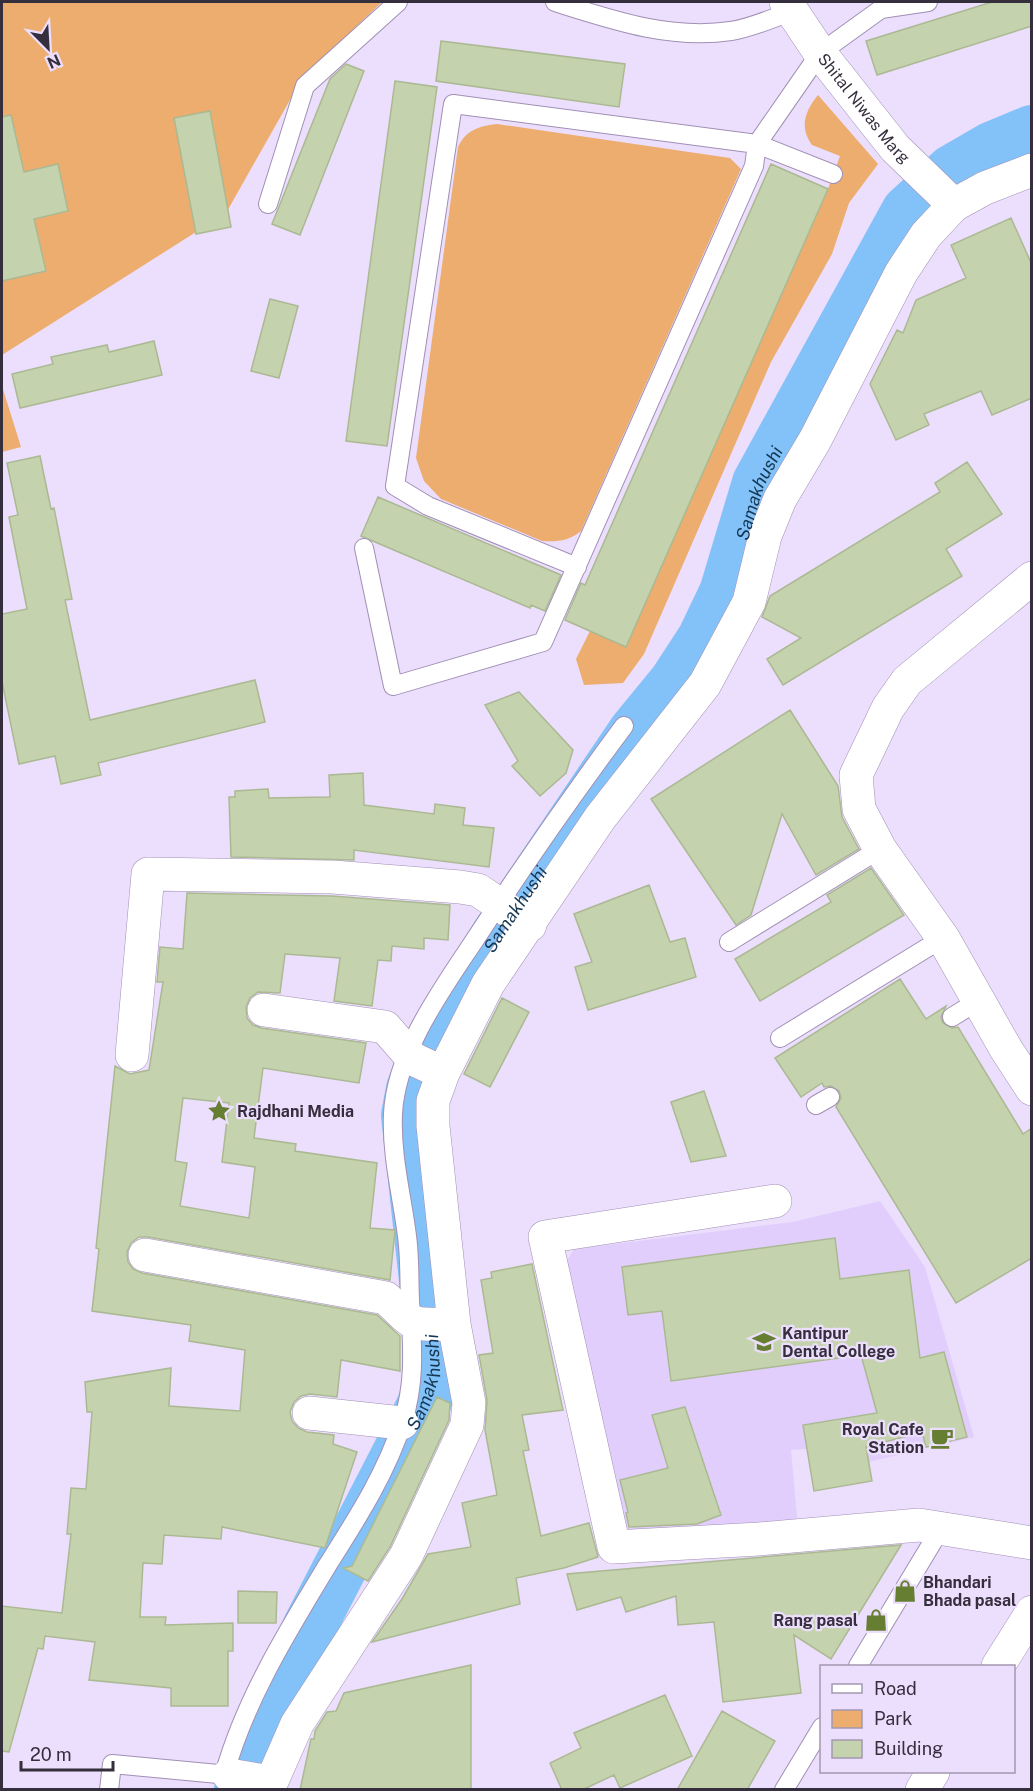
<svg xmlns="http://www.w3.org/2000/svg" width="1033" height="1791" font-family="'Public Sans',sans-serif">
	<rect width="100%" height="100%" fill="#ecdefd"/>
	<path fill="#e2cefc" d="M880,1201L925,1267L974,1437L852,1466L848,1446L791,1450L798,1527L625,1541L563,1267L574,1249L793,1222Z"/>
	<path fill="#ecad6e" d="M2,2H382L303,77L226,213L2,355Z
		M818,95L878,164L849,203L832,254L771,362L644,654L623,683L584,685L576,659L590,631L626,646L828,189L840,156L812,145C799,127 805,111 818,95Z
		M497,124L730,158L741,169L581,531C569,541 557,542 542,541L441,499L424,481L416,458L458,147C466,130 479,126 497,124Z
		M2,386L21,447L2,452Z"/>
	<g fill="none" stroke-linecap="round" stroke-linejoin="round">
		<path stroke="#82c2f8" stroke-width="54" id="s1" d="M241,1790L243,1774L310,1626L423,1407L434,1374L432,1335L408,1115L413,1089L430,1047L498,935L635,732L676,682L704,639L726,593L759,483L908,212L953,171L991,149L1032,132"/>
	</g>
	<path fill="#c4d3ad" stroke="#abb993" stroke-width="1.5" fill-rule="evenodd" d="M992,2H1032V26L877,75L866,41Z
		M441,41L625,64L619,107L436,81Z
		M346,64L364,71L300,235L272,224L330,79Z
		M395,81L437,87L387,446L346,441Z
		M210,111L231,227L196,234L174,118Z
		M11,115L24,172L58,164L68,211L34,219L46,271L2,281V117Z
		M771,164L828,189L626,647L565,620L581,583L585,585Z
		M1011,218L1032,265V398L992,415L981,391L924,414L929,425L896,440L870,384L897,330L903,333L916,300L966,278L951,245Z
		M270,299L298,306L279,378L251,371Z
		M154,341L162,375L20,408L12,374L53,364L51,357L107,345L109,352Z
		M40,456L51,509L54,508L72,599L65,600L90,720L255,680L265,722L98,763L101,775L61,784L55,756L19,764L2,682V614L27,609L9,517L18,515L7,463Z
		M967,462L1002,514L946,549L962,576L783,685L767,659L801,638L762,617L770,596L940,492L935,483Z
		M378,497L561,575L545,611L531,605L530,608L361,536Z
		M519,692L573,750L566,773L540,796L512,766L518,761L485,705Z
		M790,710L838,786L842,817L859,849L816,875L782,814L751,915L736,925L651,799Z
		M363,773L364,805L434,814L435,804L465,808L463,825L494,828L489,867L354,850V860L231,857L229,797H235V791L268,789L269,798L330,797L329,775Z
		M871,868L904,915L760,1001L735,959L831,902L827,895Z
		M649,885L670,942L685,938L696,977L588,1010L575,967L592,962L574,914Z
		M187,893L332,896L450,905L448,940L424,938V949L392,946L391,961L378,960L372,1006L334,1001L340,958L285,954L280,993L258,992L250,998L246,1007L247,1018L253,1025L261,1028L366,1043L359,1083L263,1068L254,1138L296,1144L295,1151L377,1163L370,1228L395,1230L390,1280L148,1237H139L131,1243L127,1252L128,1262L133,1269L142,1273L377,1315L400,1336V1371L341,1360L337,1397L310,1394L301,1396L294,1402L290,1412L292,1421L298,1428L307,1432L334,1435L333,1444L357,1452L325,1548L222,1527L221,1539L164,1535L162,1564L143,1563L140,1617H166L165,1625L233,1623V1651H228V1706H171V1688L89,1680L95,1642L45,1636L43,1649L38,1648L9,1752L2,1751V1606L62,1613L71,1534H67L71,1488L86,1489L92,1412H87L85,1382L171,1368L169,1406L240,1411L245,1350L189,1341L191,1325L92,1311L99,1249L96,1248L115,1066L130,1074L149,1070L163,982H157L160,947L183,949ZM183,1098L229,1103L222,1162L255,1167L249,1218L180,1206L187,1163L175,1161Z
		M900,979L926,1019L946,1006L941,1017L943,1023L952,1028L958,1027L1023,1134L1032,1128V1258L956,1303L836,1107L841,1098L839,1091L831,1086L824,1087L822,1083L801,1097L775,1058Z
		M502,998L529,1012L490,1087L464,1074Z
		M704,1091L726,1156L691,1162L671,1102Z
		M835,1238L840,1279L909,1270L920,1358L944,1352L967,1437L926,1447L922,1432L866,1447L872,1481L814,1491L803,1425L877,1413L861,1355L671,1381L662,1311L628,1315L622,1267Z
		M532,1264L563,1410L522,1415L529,1450L523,1451L541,1536L589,1523L598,1557L564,1568L516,1578L520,1604L372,1642L402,1599L428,1554L471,1547L462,1503L497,1495L485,1430L487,1400L479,1355L493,1353L481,1280L492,1278L491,1272Z
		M437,1397L450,1403L449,1420L390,1547L368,1581L343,1568L352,1566Z
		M685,1407L721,1515L697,1524L629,1527L626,1513L628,1512L620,1480L668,1468L652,1415Z
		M901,1545L831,1659L794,1635L801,1693L723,1702L714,1622L678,1625L676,1596L626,1612L621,1597L577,1610L567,1574Z
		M238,1591L277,1592L276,1623H238Z
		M471,1665V1790H300L311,1739H314L315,1731L327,1712L336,1711L344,1693Z
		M665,1695L692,1756L620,1788L614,1775L582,1790H562L550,1763L581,1748L574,1733Z
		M722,1711L775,1741L747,1790H677Z"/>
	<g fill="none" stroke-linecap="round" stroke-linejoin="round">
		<g stroke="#a090b4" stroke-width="20">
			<path id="lane" d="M555,2C612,20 670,40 731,31C751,28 773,18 793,11
				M268,204L305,86L398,2
				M364,548L393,686L543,642L754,166L757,144L820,53L881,9L928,2
				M577,567L428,506L395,486L453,104L757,144L833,174
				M729,942L880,849
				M952,1017L978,1001
				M780,1038L943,938
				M816,1105L830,1097
				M858,1666L941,1528
				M224,1775C245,1700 287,1632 327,1566C356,1520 386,1474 403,1421C416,1380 412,1343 410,1300C409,1279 410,1257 407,1236C402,1196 391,1155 393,1114C396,1049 446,984 480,932C526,862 574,793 624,726
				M109,1790L112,1764L229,1775
				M784,1790L822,1727"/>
		</g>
		<g stroke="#a090b4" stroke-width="34">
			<path id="street" d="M1032,578L907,681L888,708L856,775L859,809L880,849L943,938L1006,1049L1032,1089
				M264,1010L385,1027L413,1059L443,1073
				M132,1055L148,874L333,877L460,887L478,890L530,925
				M775,1201L545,1237L614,1547L759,1539L919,1525L1032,1543
				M145,1255L386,1298C418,1329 410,1324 454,1324
				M309,1413L402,1423
				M229,1775L270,1782
				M268,1790L297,1724L406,1556L467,1425L469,1403L454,1324L433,1126V1101L443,1073L488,984L600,818L705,684L749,602L765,536L780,499L815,440L901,273L926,235L954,205"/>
		</g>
		<g stroke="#a090b4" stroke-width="34">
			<g id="secondary">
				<path id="s2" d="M786,2L820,53L895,148L954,205L985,188L1032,170"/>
			</g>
		</g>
		<g stroke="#a090b4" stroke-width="34">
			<path id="highway" d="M998,1666L1032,1612
				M922,1790L933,1772"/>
		</g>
		<use href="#lane" stroke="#fff" stroke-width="18"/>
		<use href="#street" stroke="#fff" stroke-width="33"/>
		<use href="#secondary" stroke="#fff" stroke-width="33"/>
		<use href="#highway" stroke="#fff" stroke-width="33"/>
	</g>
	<defs>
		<g id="sight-bare" transform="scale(1.8)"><path d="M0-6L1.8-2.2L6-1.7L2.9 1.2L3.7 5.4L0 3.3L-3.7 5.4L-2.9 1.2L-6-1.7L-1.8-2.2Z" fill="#657e31" stroke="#ecdefd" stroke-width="2.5" paint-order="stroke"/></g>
		<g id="university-bare" transform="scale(1.8)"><path d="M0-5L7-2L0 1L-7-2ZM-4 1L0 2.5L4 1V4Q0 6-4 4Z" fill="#657e31" stroke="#ecdefd" stroke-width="2.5" paint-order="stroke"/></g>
		<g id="cafe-bare" transform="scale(1.8)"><path d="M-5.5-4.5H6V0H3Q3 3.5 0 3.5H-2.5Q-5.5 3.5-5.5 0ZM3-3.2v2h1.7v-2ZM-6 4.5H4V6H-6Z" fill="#657e31" stroke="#ecdefd" stroke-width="2.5" paint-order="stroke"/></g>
		<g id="shop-bare" transform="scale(1.8)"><path d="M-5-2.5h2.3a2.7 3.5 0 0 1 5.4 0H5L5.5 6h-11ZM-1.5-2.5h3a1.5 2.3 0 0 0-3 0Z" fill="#657e31" stroke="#ecdefd" stroke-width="2.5" paint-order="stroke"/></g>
	</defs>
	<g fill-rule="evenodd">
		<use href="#sight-bare" x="219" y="1111"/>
		<use href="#university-bare" x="764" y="1342"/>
		<use href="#cafe-bare" x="942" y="1438"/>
		<use href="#shop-bare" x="905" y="1591"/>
		<use href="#shop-bare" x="876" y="1620"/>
	</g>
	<g text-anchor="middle" stroke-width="4.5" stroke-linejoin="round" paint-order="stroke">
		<g font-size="16" fill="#352e3d" stroke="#ecdefd">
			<text dy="6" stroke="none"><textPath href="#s2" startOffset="132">Shital Niwas Marg</textPath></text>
		</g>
		<g font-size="16" font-weight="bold" fill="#352e3d" stroke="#ecdefd" text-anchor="start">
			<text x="237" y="1117">Rajdhani Media</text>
			<text x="782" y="1339">Kantipur<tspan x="782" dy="18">Dental College</tspan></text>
			<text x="924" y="1435" text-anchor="end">Royal Cafe<tspan x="924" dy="18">Station</tspan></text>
			<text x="923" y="1588">Bhandari<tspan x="923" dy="18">Bhada pasal</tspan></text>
			<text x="858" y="1626" text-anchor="end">Rang pasal</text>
		</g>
		<g font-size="18" font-style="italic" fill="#153753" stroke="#ecdefd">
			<text dy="6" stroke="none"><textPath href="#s1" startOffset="1440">Samakhushi</textPath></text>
			<text dy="6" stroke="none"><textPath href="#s1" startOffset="954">Samakhushi</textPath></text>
			<text dy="6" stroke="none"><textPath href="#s1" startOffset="450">Samakhushi</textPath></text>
		</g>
	</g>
	<rect width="1033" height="1791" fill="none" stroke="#352e3d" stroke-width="6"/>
	<rect x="820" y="1665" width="195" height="108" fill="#ecdefd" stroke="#a398b0" stroke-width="1.5"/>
	<rect x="832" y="1684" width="30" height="9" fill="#ffffff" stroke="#a398b0" stroke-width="1.5"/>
	<text x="874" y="1695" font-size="18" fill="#352e3d">Road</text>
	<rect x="832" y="1710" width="30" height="18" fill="#ecad6e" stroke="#a398b0" stroke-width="1.5"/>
	<text x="874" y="1725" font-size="18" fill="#352e3d">Park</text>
	<rect x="832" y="1740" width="30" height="18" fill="#c4d3ad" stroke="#a398b0" stroke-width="1.5"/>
	<text x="874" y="1755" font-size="18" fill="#352e3d">Building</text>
	<g transform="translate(48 48) rotate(156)" stroke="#ecdefd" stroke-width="4.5" paint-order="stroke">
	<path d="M0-4.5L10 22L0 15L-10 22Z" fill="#352e3d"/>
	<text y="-9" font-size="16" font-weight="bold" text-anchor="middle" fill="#352e3d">N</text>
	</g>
	<path d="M21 1761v9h92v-9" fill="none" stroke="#352e3d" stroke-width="3"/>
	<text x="30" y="1761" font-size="18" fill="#352e3d" stroke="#ecdefd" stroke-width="4.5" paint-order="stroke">20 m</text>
</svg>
